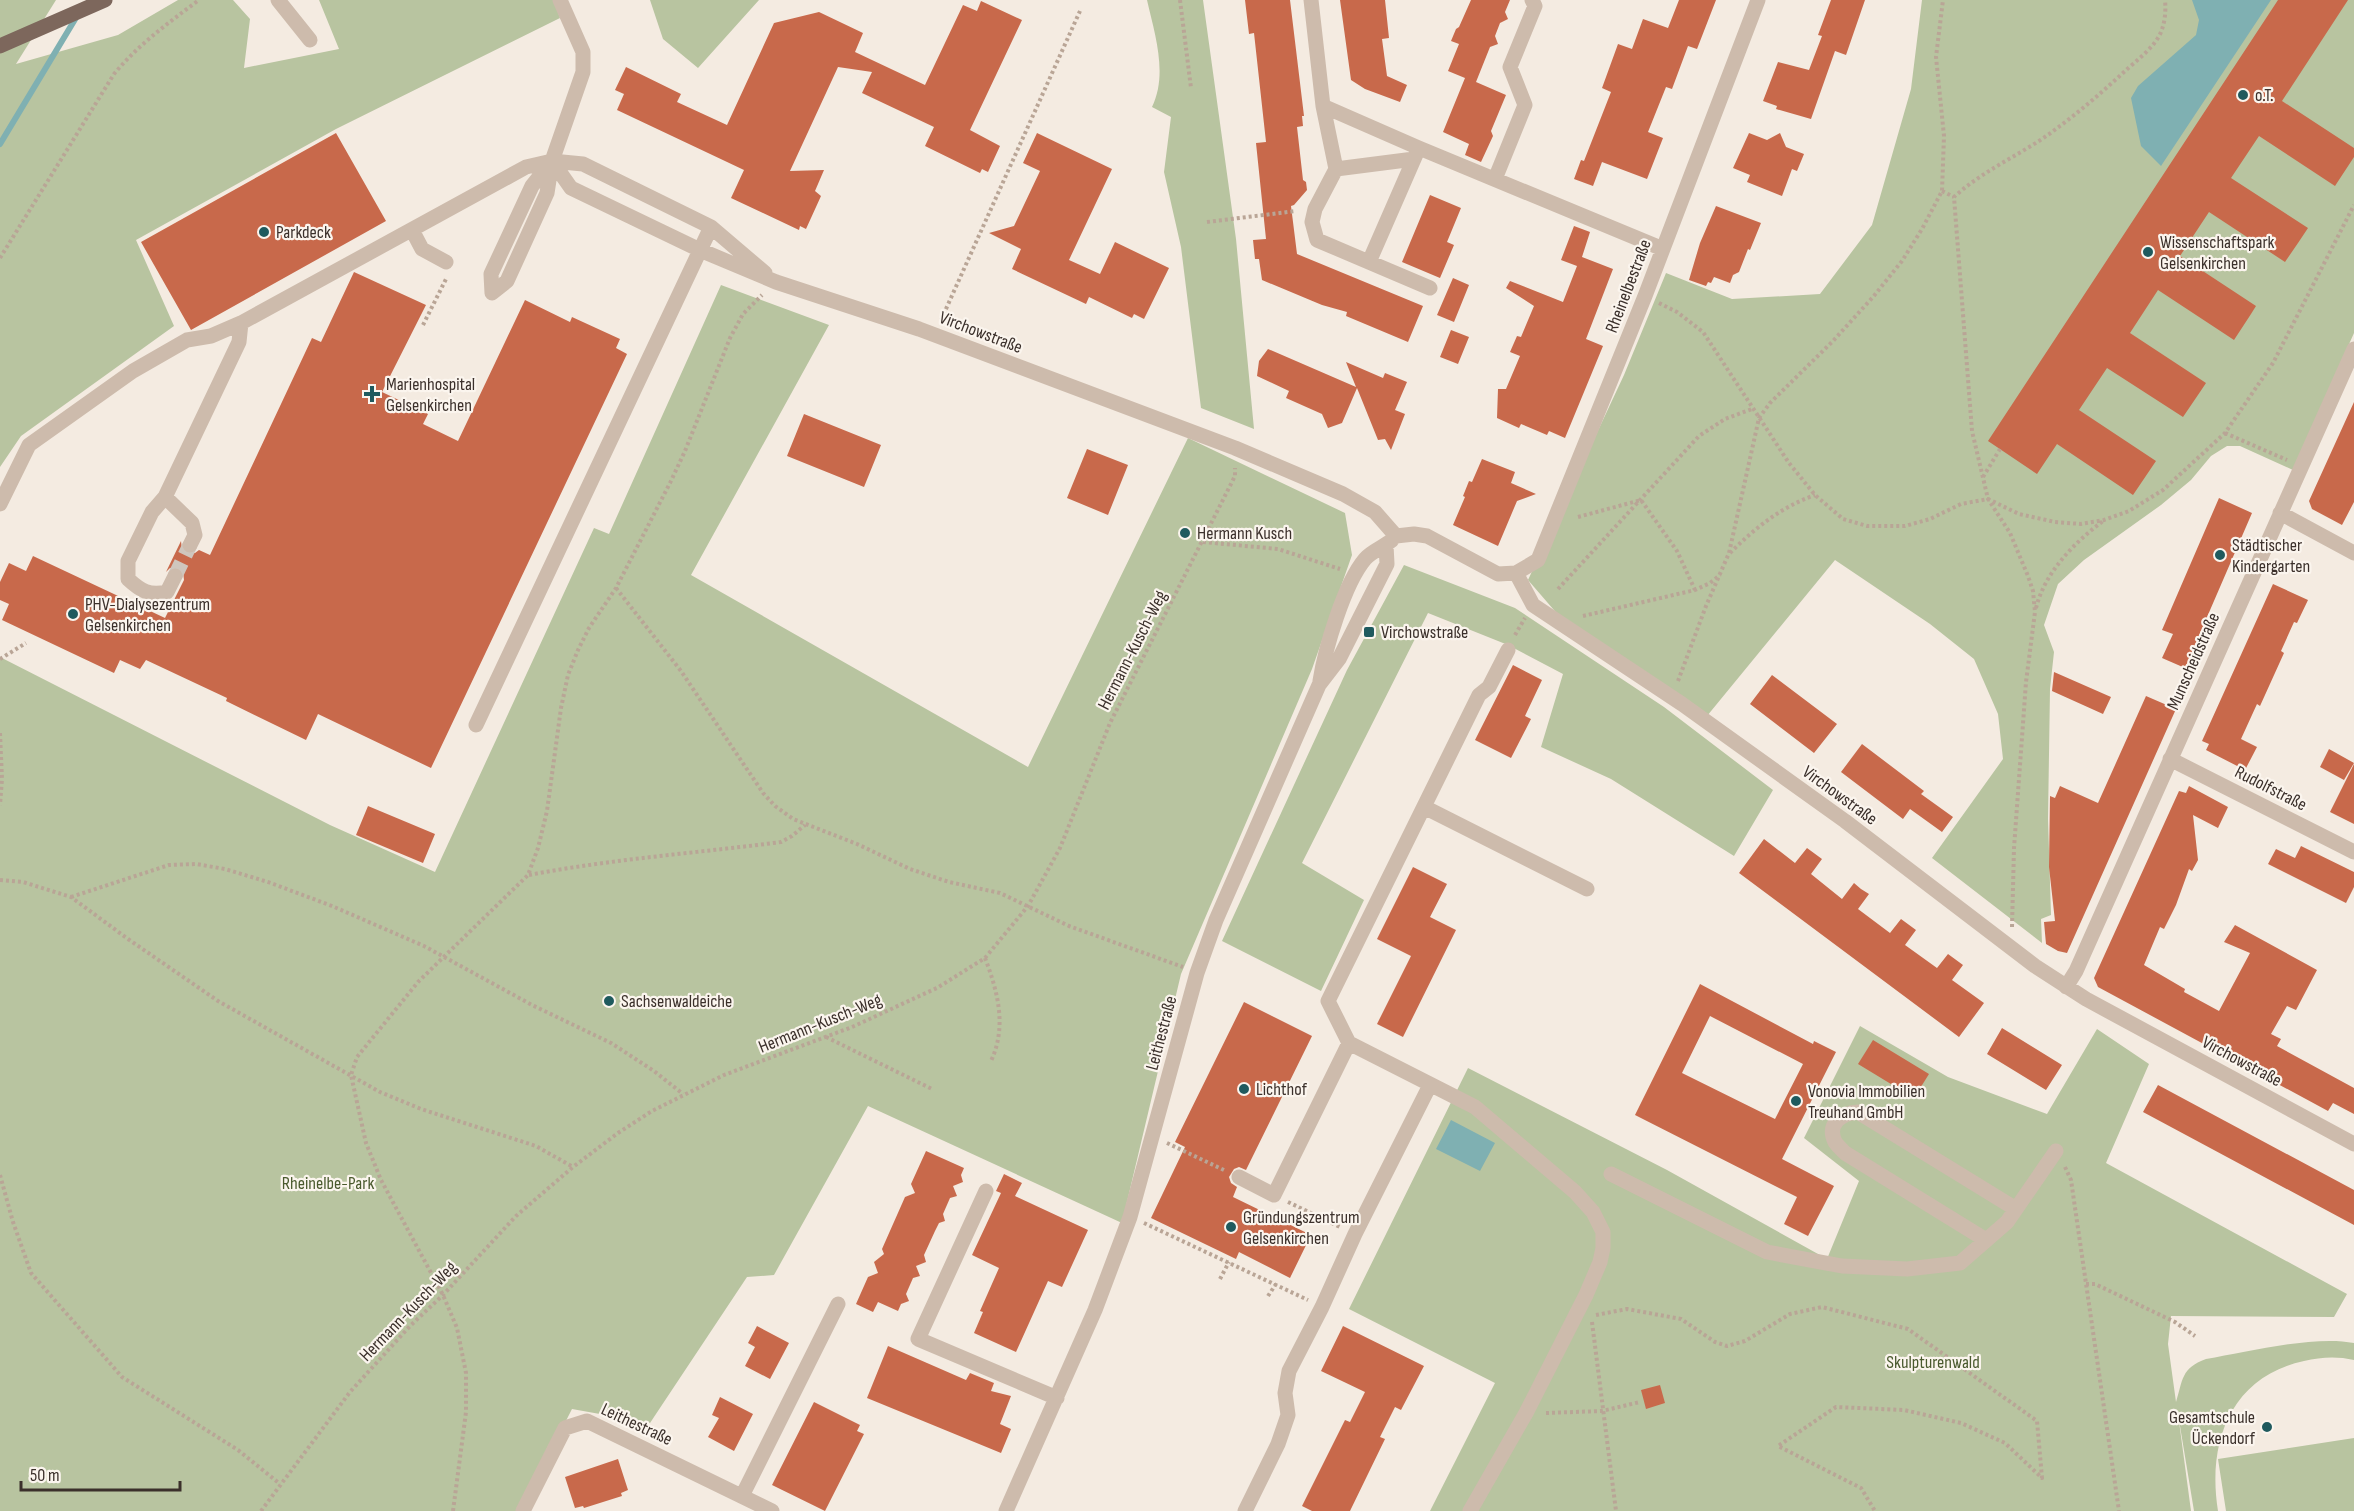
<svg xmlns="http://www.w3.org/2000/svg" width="2354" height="1511" font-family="'Sofia Sans Condensed',sans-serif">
	<rect width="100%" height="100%" fill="#f4ebe1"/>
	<path fill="#b8c4a0" d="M0,0H56L16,64L118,35L178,0H233L250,19L244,68L339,49L319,0H554L560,18L336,129L136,240L174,326L21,436L0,467Z
		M650,0H759L698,68L663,39Z
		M1147,0H1203L1236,239L1254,429L1201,408L1181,247L1164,172L1171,117L1152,107C1168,74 1155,35 1147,0Z
		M1922,0H2354V333L2293,470L2240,446H2227L2211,456L2191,480L2161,505L2084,560L2058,584L2044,625L2054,652L2050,689L2048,819L2051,915L2041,919L2042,943L1932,858L2003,759L1998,714L1974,659L1930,624L1835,560L1707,716L1566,624L1528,580L1624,375L1666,273L1732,299L1820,294L1872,225L1911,89Z
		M721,285L829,325L691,575L1028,767L1188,438L1345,513L1352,555L1312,669L1181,974L1122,1223L868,1106L774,1275L747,1277L650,1423L572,1409L520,1511H0V657L330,825L435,872L594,528L609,534Z
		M1404,565L1515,608L1664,707L1773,790L1734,856L1611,779L1541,747L1563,674L1508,645L1428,613L1302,863L1364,900L1321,991L1222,941L1347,670Z
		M1860,1026L1948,1077L2047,1114L2097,1029L2149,1064L2106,1163L2347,1294L2334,1317L2171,1316L2168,1344L2176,1402C2183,1380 2181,1368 2206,1359C2248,1352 2314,1335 2354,1343V1360C2337,1356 2321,1357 2304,1361C2230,1377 2207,1443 2218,1511H2194L2178,1414L2191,1511H1430L1495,1383L1349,1309L1468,1068L1667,1170L1827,1259L1859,1181L1804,1138Z
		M2354,1438V1511H2226L2218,1459Z"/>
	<path fill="#7fb0b2" d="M2192,0H2271L2161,166L2141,146L2131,98L2138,86L2196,35L2199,20Z
		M1451,1120L1495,1143L1480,1171L1436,1149Z"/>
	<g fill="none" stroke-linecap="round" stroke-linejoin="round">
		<path stroke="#7fb0b2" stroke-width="6" d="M0,144L77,16"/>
	</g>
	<path fill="#c8694b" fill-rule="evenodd" d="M1245,0H1290L1304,116H1302L1303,126L1297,127L1303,180L1306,182L1307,190L1294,205L1291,206L1297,254L1423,306L1408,342L1346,316L1347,312L1322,305L1262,280L1259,259H1255L1253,240L1266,239L1256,143L1266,142L1254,33L1249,34Z
		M1340,0H1385L1389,38L1382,39L1387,76L1407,85L1400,102L1365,89L1351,80Z
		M1471,0H1510L1505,12L1508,19L1500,23L1495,36L1498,44L1490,47L1476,82L1506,95L1491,131L1493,136L1481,162L1465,155L1469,144L1443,132L1465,78L1448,71L1459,44L1451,41L1456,29L1459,27Z
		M1679,0H1716L1697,49L1688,46L1672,89L1666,87L1648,132L1663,138L1647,179L1602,162L1593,186L1574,179L1581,160L1584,161L1611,92L1602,88L1618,44L1632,49L1643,19L1668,28Z
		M1831,0H1865L1846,55L1835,51L1811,119L1776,109L1777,106L1763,101L1778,62L1809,70L1822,36L1818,35Z
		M2278,0H2348L2282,101L2354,148V157L2335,186L2259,136L2231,178L2308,228L2298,243L2285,262L2209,212L2180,256L2256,306L2251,314L2234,340L2158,290L2130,333L2206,383L2200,392L2183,417L2107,368L2079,410L2156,461L2133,495L2057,444L2037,474L1988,441Z
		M981,1L1022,20L970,130L1000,146L988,172L982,169L980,173L925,146L934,127L862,93L872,72L838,67L790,171L824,170L815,191L821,196L806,229L800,226L799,230L731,198L744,170L617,110L624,94L615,90L626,67L681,94L677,102L727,125L774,23L819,12L863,33L855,52L925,85L963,5L977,11Z
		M336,133L386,221L191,330L141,242Z
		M1037,133L1112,169L1069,260L1100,274L1115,242L1169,268L1144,319L1134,314L1132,318L1089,297L1086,304L1012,269L1021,249L989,233L1014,226L1040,171L1023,163Z
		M1749,133L1767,140L1780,133L1786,147L1804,154L1797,171L1792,169L1782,196L1747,182L1750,175L1733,168Z
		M1430,195L1461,208L1447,242L1454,245L1440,278L1402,262Z
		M1716,206L1761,223L1750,250L1748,249L1739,272L1733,275L1730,283L1714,277L1711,283L1708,282L1706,286L1689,280L1700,243Z
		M1574,226L1590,232L1582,257L1613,269L1586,339L1603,346L1565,438L1549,431L1547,435L1521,424L1519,428L1497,418L1498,389H1506L1520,356L1510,352L1517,336L1521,337L1534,306L1506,288L1510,281L1563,302L1577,266L1561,260Z
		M354,272L426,305L382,392L428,414L423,424L458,441L525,300L570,322L572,317L620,339L616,348L627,354L431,768L318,714L306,740L226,701L227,698L146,660L140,669L120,660L114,673L2,620L9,604L0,600V582L9,563L26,571L33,556L165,618L184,580L183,571L179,567L170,568L166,572L181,541L182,550L186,554L195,553L199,550L210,555L312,338L321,342Z
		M1453,278L1469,285L1454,322L1437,315Z
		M1451,330L1469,337L1458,364L1440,357Z
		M1268,349L1356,387L1346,362L1383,378L1385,373L1407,382L1395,410L1405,414L1391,450L1385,439L1378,440L1357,388L1342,423L1328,428L1322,414L1286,398L1289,391L1257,376L1259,361Z
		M2354,402V502L2342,525L2312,509L2309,501Z
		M804,414L881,445L864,487L787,456Z
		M1087,449L1128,465L1108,515L1067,498Z
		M1482,459L1515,472L1511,483L1536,494L1517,501L1498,546L1453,525L1465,497L1463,496L1469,481L1472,482Z
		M2219,498L2252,513L2185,668L2162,658L2173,634L2162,630Z
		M2273,584L2308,600L2297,623L2294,622L2281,651L2284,653L2260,706L2257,704L2241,739L2257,747L2245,770L2206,750L2209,744L2202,741Z
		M1513,665L1542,680L1525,716L1531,719L1511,758L1475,740Z
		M2054,672L2111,697L2103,714L2052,691Z
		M1772,675L1837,724L1814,753L1750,704Z
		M2146,696L2176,709L2067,953L2058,951L2046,944L2044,922L2055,921L2049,867L2050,796L2055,798L2060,786L2098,803Z
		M1862,744L1924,791L1921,794L1953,817L1942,832L1910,809L1903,819L1841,772Z
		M2329,749L2354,763L2344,780L2320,767Z
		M2354,764V824L2330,812Z
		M2189,786L2228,807L2218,828L2193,815L2198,860L2192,871L2189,869L2176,905L2164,929L2160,927L2144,965L2185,989L2184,992L2219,1011L2250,953L2224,942L2235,925L2317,970L2296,1010L2287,1006L2271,1034L2281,1039L2277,1046L2354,1088V1114L2333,1103L2328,1111L2098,987L2094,978L2179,791L2186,793Z
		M368,806L435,834L423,863L356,835Z
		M1764,839L1795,863L1807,848L1822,859L1811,874L1842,899L1854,883L1861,889L1869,894L1858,909L1890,933L1901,919L1916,930L1905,945L1937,968L1948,954L1963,965L1952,980L1984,1003L1959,1037L1739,873Z
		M2301,846L2354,872V887L2346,903L2268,864L2276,849L2295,858Z
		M1413,867L1447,884L1430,917L1456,930L1403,1037L1377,1024L1411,956L1377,939Z
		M1700,984L1813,1044L1814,1041L1836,1052L1782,1159L1834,1186L1808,1236L1784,1224L1797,1197L1635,1115ZM1710,1016L1803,1064L1775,1119L1682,1073Z
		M1244,1002L1312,1036L1246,1170L1239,1167L1234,1169L1229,1177L1231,1183L1237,1187L1233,1197L1311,1235L1290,1278L1239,1252L1236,1259L1151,1218L1185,1147L1175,1142Z
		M2002,1028L2062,1065L2046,1090L1987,1054Z
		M1873,1040L1929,1074L1914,1098L1858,1064Z
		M2158,1085L2354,1190V1225L2143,1112Z
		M926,1151L964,1168L961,1175L963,1182L953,1186L957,1196L950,1198L943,1214L945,1221L939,1223L935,1231L924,1255L926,1262L916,1266L920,1276L913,1278L906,1294L909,1301L901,1304L898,1311L878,1302L873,1312L856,1304L868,1277L878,1273L874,1262L884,1254L882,1249L905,1197L915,1193L911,1184Z
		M1004,1174L1022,1183L1015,1196L1088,1230L1062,1287L1048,1281L1016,1352L974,1333L983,1312L980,1311L999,1268L972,1255L1001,1193L996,1191Z
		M757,1326L789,1343L770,1379L745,1366L755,1347L748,1343Z
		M1343,1326L1424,1366L1401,1410L1395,1407L1380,1437L1385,1439L1350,1511H1312L1302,1506L1345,1420L1350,1422L1365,1392L1321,1371Z
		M888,1346L966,1380L970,1373L994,1383L991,1391L1011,1396L1000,1424L1011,1429L1001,1453L867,1398Z
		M1660,1385L1665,1403L1646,1409L1641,1390Z
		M720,1397L753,1414L734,1451L708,1437L719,1418L712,1415Z
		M814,1402L860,1425L857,1431L864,1434L825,1511L772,1485Z
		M618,1459L628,1490L621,1493L622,1496L584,1508L583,1506L575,1508L565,1477Z"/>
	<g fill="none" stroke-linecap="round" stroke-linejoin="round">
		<path stroke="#cfc6bd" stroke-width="15" stroke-dasharray="15 8" stroke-linecap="butt" d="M175,576L190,545"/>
		<path stroke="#b9a596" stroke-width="4" stroke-dasharray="3 3" stroke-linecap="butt" d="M1180,0L1191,88
			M1942,191L1954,197
			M1207,222L1296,211
			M0,258L114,74C138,45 168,23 199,0
			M1659,303L1677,312L1703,332L1789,463L1815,495L1843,519L1867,526H1905L1930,519L1961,504L1988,499L2019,514L2055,522L2081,524L2104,520L2129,511L2163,490L2225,433L2273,363L2354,205
			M941,320L1080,11
			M423,325L446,279
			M2225,433L2287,460
			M1983,477L2000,449
			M1578,517L1641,500L1677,551L1695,590
			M1203,542L1278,549L1340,569
			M1730,553C1755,528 1781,507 1815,495
			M616,588L681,671L763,793L775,806L793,819L857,844L910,869L949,882L1000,893L1069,926L1183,967
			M1558,589L1699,436L1725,419L1752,409
			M2036,608C2045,572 2074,543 2103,521
			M1583,616L1695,590L1710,583L1720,575
			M1515,635L1525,618
			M0,659L26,643
			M1678,681L1706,606L1729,553L1759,418L1770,403L1833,341L1873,297L1902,261L1922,229L1942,191L1944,136L1936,57L1943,0
			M0,733L2,779L0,805
			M529,875C612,859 697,853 781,842L792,836L805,825
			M0,880L23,882L71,897L128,939L218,1001L380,1092L421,1109L536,1146L573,1167
			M71,897L169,865L196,864L225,869L268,882L332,906L424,946L532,1005L611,1043L654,1071L683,1094
			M2012,927L2014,848L2026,682L2035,612L2033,591L2028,576L2010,533L1988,499L1972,431L1954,197C1980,173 2013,158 2042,139C2071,119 2098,96 2124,72C2136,61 2155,47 2161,32C2165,22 2166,11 2165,0
			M985,958C998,992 1007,1027 991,1061
			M826,1037L932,1089
			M1167,1143L1226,1171
			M2065,1167L2071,1180L2119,1511
			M0,1175L13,1222L31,1273L122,1377L238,1450L280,1484
			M1288,1202L1340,1227
			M1144,1223L1308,1300
			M1220,1279L1229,1262
			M2086,1284H2095L2175,1322L2195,1336
			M1268,1296L1276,1284
			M1596,1315L1627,1309L1681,1319L1715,1342L1727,1346L1745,1341L1790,1314L1822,1307L1908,1329L2037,1421L2042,1478L2005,1443L1961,1423L1904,1410L1836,1407L1778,1446L1861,1488L1875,1511
			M1592,1322L1616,1511
			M1546,1413L1602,1411L1640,1402
			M261,1511L350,1392L410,1326L443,1295L516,1216L573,1167L618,1133L652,1111L724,1075L852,1027L937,988L985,958L1028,906L1060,848L1110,723L1235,476V468
			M453,1511L466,1412V1373L457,1328L443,1295L381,1180L366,1143L351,1075L357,1057L418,982L528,875L538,848L547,811L561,708L568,675L578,650L589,628L616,588L670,483L685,451L730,338L743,314L762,295"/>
		<path stroke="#cdbbac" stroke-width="15" d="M278,0L310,40
			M1311,0L1323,106L1336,169L1315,209L1312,222L1317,240L1430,288
			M1323,106L1419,148L1663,249
			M552,161L571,188L700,250L776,282L919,329L1235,448L1343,494L1375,512L1396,536
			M552,161L532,186L491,274L492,293L507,281L547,193L552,161L583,72V52L560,0
			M1336,169L1414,159L1417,152
			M1495,179L1525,105L1510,67L1535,6L1532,0
			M412,230L422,249L446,262
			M1369,262L1414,159
			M165,497L192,523L195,535L190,545
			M0,504L29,445L133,371L187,340L211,336L241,323L526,167L552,161L583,164L711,227L765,273
			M2280,513L2354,553
			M1396,536L1414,534L1427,536L1498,574L1516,573L1538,560L1645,296L1758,0
			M1516,573L1533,605L1682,704L1845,821L2035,966L2086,999L2354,1144
			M175,576L167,592C149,596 141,591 128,579V561L152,512L165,497L239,342L241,323
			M1320,681C1325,649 1344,584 1365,559C1372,551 1384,547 1392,540
			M476,725L711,227
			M2170,759L2354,852
			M1424,807L1587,889
			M2066,987L2076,971L2354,349
			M1611,1174L1767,1252L1842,1266L1907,1269L1960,1263L2007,1222L2056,1151
			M1239,1177L1274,1195L1349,1043
			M986,1191L918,1339L1057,1398
			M1986,1240L1845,1153C1842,1150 1837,1145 1835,1142C1826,1123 1843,1113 1858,1112L2016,1209
			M742,1496L838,1304
			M523,1511L565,1428L587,1421L772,1511
			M1006,1511L1095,1310L1130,1217L1197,973L1216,920L1319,685L1339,659L1387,564L1386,545
			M1245,1511L1278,1444L1288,1415L1285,1393L1289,1371L1322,1307L1355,1234L1430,1085
			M1470,1511L1526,1413L1586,1295L1600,1262L1603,1248V1232L1593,1212L1575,1192L1475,1107L1349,1043L1328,1001L1479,695L1489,687L1508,650"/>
		<path stroke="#7d675c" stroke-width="15" d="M0,46L105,0"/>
	</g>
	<g fill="#1f5a5e" stroke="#fbf5ee" stroke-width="2">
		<circle cx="2243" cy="95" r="6"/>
		<circle cx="264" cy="232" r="6"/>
		<circle cx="2148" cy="252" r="6"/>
		<path d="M369 385h6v6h6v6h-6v6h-6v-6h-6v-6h6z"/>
		<circle cx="1185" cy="533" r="6"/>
		<circle cx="2220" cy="555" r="6"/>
		<circle cx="73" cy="614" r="6"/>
		<rect x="1363" y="626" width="12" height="12" rx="3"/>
		<circle cx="609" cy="1001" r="6"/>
		<circle cx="1244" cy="1089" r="6"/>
		<circle cx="1796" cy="1101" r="6"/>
		<circle cx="1231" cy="1227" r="6"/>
		<circle cx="2267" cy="1427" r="6"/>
	</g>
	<g text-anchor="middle" stroke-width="4.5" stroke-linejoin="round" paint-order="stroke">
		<g font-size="18" fill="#3b302b" stroke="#fbf5ee" text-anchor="start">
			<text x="2255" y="101">o.T.</text>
			<text x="276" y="238">Parkdeck</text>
			<text x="2160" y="248">Wissenschaftspark<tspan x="2160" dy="21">Gelsenkirchen</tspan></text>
			<text x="386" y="390">Marienhospital<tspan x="386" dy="21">Gelsenkirchen</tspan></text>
			<text x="1197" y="539">Hermann Kusch</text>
			<text x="2232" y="551">Städtischer<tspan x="2232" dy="21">Kindergarten</tspan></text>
			<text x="85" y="610">PHV-Dialysezentrum<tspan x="85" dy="21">Gelsenkirchen</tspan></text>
			<text x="1381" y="638">Virchowstraße</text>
			<text x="621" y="1007">Sachsenwaldeiche</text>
			<text x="1256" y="1095">Lichthof</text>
			<text x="1808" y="1097">Vonovia Immobilien<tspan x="1808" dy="21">Treuhand GmbH</tspan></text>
			<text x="1243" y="1223">Gründungszentrum<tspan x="1243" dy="21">Gelsenkirchen</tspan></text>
			<text x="2255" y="1423" text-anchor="end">Gesamtschule<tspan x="2255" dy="21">Ückendorf</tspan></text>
		</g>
		<g font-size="18" fill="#3b302b" stroke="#fbf5ee">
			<text transform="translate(1628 286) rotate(-69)" y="6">Rheinelbestraße</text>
			<text transform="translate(981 332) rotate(21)" y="6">Virchowstraße</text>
			<text transform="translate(1132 650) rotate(-63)" y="6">Hermann-Kusch-Weg</text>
			<text transform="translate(2193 661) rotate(-66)" y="6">Munscheidstraße</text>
			<text transform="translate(2271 788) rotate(27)" y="6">Rudolfstraße</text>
			<text transform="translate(1840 795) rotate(36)" y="6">Virchowstraße</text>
			<text transform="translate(820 1023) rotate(-22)" y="6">Hermann-Kusch-Weg</text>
			<text transform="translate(1161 1033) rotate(-75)" y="6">Leithestraße</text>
			<text transform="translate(2242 1061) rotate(28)" y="6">Virchowstraße</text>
			<text transform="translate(408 1311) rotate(-46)" y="6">Hermann-Kusch-Weg</text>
			<text transform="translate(637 1424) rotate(25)" y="6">Leithestraße</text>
		</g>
		<g font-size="18" fill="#4a5a2e" stroke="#fbf5ee">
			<text x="328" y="1189">Rheinelbe-Park</text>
			<text x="1933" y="1368">Skulpturenwald</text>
		</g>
	</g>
	<path d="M21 1481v9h159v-9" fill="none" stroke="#3b302b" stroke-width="3"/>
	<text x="30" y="1481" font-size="18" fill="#3b302b" stroke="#fbf5ee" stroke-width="4.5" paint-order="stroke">50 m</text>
</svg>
